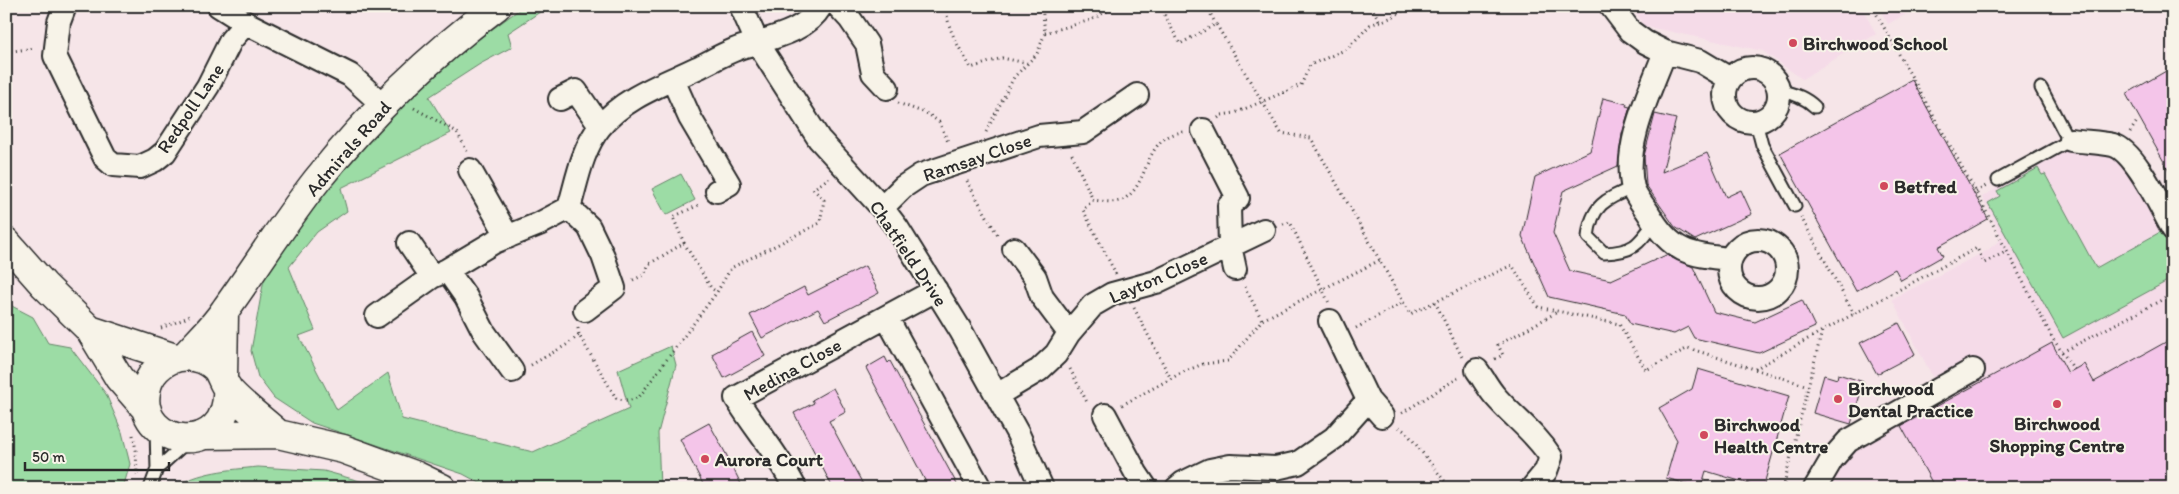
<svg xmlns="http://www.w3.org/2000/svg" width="2179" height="494" font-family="Itim,sans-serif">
	<rect width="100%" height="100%" fill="#f6e5e8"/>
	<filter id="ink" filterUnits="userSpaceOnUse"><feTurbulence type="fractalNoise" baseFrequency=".02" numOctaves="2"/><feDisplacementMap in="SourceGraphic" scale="10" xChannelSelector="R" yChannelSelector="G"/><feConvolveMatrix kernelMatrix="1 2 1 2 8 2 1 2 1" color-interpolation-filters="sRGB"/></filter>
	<g filter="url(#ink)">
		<path fill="#f5dbe8" d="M1633,6H1861L1876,34L1802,79L1763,51L1644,26Z
			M1878,6H1920L1888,24Z
			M2070,144L2112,149L2173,238V488H1819L1834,464L1940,391L1892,299L1988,250L2002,238L1982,197Z"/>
		<path fill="#9cdca5" stroke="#648468" d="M524,6H549L508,33L512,47L480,64L429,97L451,133L341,188L347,211L317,232L289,267L315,330L299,336L337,410L388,373L402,419L533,452L629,409L618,370L671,346L676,365L658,433L660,488H489L463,474L312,423L274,398L258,377L251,351L264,279L286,240L335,177L414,92L476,41Z
			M2038,168L2042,175L2045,174L2096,268L2162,231L2173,251V278L2063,338L1988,203L2000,196L1997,191Z
			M681,174L695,200L666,215L652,189Z
			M6,303L33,317L48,343L70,347L106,394L122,432L130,464L123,488H6Z
			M258,467L324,471L385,488H173C199,471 229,470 258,467Z"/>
		<path fill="#f4c5e9" stroke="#2b2b2b" d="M2173,67V178L2126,94Z
			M1912,80L1988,219L1938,247L1943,256L1901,280L1895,269L1856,291L1780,153Z
			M1603,98L1627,104L1626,106L1630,107L1622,134L1618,166L1563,191L1553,233L1570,271L1611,280L1666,255L1693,267L1714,312L1755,322L1802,300L1815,327L1759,353L1694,338L1688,327L1674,334L1630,324L1625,314L1549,297L1522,236L1535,177L1590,151Z
			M1655,114L1676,119L1662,172L1707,153L1726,197L1741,190L1752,214L1695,240L1675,227L1646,185L1644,156Z
			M865,266L879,293L825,321L818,309L762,338L750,315L804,287L808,295Z
			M1899,323L1915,354L1877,374L1860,343Z
			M752,332L765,356L724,378L712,354Z
			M2173,338V488H1935L1901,426L2052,343L2068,373L2084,364L2094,382Z
			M885,357L888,363L890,361L959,488H929L866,368Z
			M1698,369L1789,396L1763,488L1706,471L1701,488L1666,478L1677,440L1659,408L1692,389Z
			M1838,374L1864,382L1851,424L1813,413L1824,375L1837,379Z
			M833,388L846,412L829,421L865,488H833L794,413L814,403L812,400Z
			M709,423L726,454L743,488H705L680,439Z"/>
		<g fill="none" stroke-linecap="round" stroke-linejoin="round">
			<g stroke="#2b2b2b" stroke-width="15">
				<path id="lane" d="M1779,91C1793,93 1805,97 1815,107
					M1756,122L1762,145L1795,206
					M1998,180L2071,140L2064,132L2041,88
					M1633,188C1606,198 1591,206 1588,237L1604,253C1633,252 1638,245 1654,223
					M156,429L157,469
					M150,488L157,469L189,440"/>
			</g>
			<g stroke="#2b2b2b" stroke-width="26">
				<path id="street" d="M65,6L59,22L55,56L105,158L113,165L140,167L155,160L165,152L208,86L231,40L246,23
					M219,6L246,23L350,75L383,105
					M741,6L757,42L819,139L882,208L898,229L961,331L1018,434L1042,488
					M838,6L850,19L867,44L873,73L887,88
					M1611,6L1630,31L1645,42L1665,52L1700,61L1730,79
					M1665,52C1651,89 1622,147 1633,188C1636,197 1644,206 1649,214C1671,252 1689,255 1730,259
					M1725 95a27 27 0 1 1 54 0a27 27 0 1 1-54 0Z
					M673,80L690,118L729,184L717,191
					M560,99L576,91L600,126
					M1203,130L1238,198L1229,206L1230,246L1235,269
					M2071,140C2085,142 2100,142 2113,145C2136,151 2161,209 2173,229
					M470,170L508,237
					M569,208L589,227L603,256L614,288L585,310
					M882,208L903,187L921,175L1039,136L1083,132L1137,95
					M1729 269a29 29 0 1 1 58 0a29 29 0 1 1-58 0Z
					M409,243L432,277
					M1014,249L1035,277L1042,297L1069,333
					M447,270L466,297L484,332L512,371
					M377,316L432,277L447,270L494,242L539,224L569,208C577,181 582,149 600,127C624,97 664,84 697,68C714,60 731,49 749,45C775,37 806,31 821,6
					M887,318L980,488
					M1330,321L1368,400L1382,416
					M1477,370C1483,378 1488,388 1495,396C1514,418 1535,432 1551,457L1546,471L1532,488
					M997,395L1039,370L1056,354L1069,333L1093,305L1112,294L1156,282L1264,230
					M1105,415L1136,473L1146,488
					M795,488C779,455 755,429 736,398L936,290
					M1177,488L1183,483L1210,470L1230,466L1276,468L1298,463L1334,438L1368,400
					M1815,488L1832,459L1848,441L1973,370"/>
			</g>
			<g stroke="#2b2b2b" stroke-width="31">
				<path id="secondary" d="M6,242L44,285L90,330L119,378L147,410
					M90,330L175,358
					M185,356C198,341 214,327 225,310C256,267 284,222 317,180C369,115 430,56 497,6
					M223,378L224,312
					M227,387C232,461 136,448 146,392C147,383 151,375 157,369C173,353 199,352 216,368C221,374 222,382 227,388C238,402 264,421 278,434
					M205,435L278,434L343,449L417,476L442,488"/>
			</g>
			<path stroke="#2b2b2b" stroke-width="3" stroke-dasharray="1 4" stroke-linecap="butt" d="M947,6C945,28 961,50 971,68L1002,58L1027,63
				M1160,6L1180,44L1216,24L1281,133L1311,138L1410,314L1512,265L1538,307L1619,324L1646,370L1688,348L1808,386
				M1206,6L1216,24
				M1371,6L1380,22
				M1872,6L1976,192L2053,339L2062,352L2173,294
				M1045,33L1091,20L1116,6
				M6,52L35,48
				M898,103L928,114L939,122L949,144
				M414,108L457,132L467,151
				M1218,118L1222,115L1235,113L1301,85L1310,65L1347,49L1370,25L1390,18L1412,6
				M986,132L1014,77L1037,54L1045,33L1042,6
				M2130,132L2138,120
				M1072,154L1093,200C1102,201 1116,204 1124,199C1152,182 1142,136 1184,132
				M967,181L998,236
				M1976,192L1986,186
				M1093,200L1083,210L1116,274
				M1801,217L1854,314
				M1283,224L1290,222L1329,303
				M684,243L711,288L717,292
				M633,280L644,275L649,264L684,243L673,217L701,204
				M1245,287L1262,320
				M1435,302L1462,357
				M1134,308L1171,379
				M161,328L182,320L189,316
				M578,328L579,335L616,398C625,401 631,401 639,397L717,292L731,268L820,223L824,200L813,189L829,178
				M1356,328L1404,302
				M2062,352L2074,369
				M1495,359L1503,355L1498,345L1559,311
				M531,365L568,344L579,335
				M1070,369L1088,404
				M1755,369L1822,331
				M1122,405L1183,372L1203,364L1228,361L1262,320L1380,260
				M1402,413L1458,378
				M1399,427L1407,433L1450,488
				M133,435L136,450L137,475
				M1783,488L1822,331L1977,248L1984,263L2007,251"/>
			<use href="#lane" stroke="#f7f3e8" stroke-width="11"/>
			<use href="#street" stroke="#f7f3e8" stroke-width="22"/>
			<use href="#secondary" stroke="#f7f3e8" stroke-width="28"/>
		</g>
	</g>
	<g fill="#d1495b" stroke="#f7f3e8" stroke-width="2">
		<circle cx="1793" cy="43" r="5"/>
		<circle cx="1884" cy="186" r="5"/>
		<circle cx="1838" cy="399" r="5"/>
		<circle cx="2057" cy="404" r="5"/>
		<circle cx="1704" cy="435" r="5"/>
		<circle cx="705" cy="459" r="5"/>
	</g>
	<g text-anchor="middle" stroke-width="4" stroke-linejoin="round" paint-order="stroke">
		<g font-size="19" font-weight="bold" fill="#2b2b2b" stroke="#f7f3e8" text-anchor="start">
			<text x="1803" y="50">Birchwood School</text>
			<text x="1894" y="193">Betfred</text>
			<text x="1848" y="395">Birchwood<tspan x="1848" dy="22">Dental Practice</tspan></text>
			<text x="2057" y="430" text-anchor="middle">Birchwood<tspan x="2057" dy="22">Shopping Centre</tspan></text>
			<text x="1714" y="431">Birchwood<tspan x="1714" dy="22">Health Centre</tspan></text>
			<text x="715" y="466">Aurora Court</text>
		</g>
		<g font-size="19" fill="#2b2b2b" stroke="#f7f3e8">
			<text transform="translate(190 108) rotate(-56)" y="7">Redpoll Lane</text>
			<text transform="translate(348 148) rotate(-49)" y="7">Admirals Road</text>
			<text transform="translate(977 157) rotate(-19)" y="7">Ramsay Close</text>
			<text transform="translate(909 253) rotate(56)" y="7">Chatfield Drive</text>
			<text transform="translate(1158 277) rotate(-23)" y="7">Layton Close</text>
			<text transform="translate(792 369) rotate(-29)" y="7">Medina Close</text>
		</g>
	</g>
	<rect width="2179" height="494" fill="none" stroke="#f7f3e8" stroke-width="25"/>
	<rect x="12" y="12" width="2154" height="469" fill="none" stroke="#2b2b2b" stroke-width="2" filter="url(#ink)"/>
	<path d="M25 462v8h144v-8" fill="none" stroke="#2b2b2b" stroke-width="2.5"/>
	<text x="32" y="462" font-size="15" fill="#2b2b2b" stroke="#f7f3e8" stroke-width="4" paint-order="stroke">50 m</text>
</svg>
